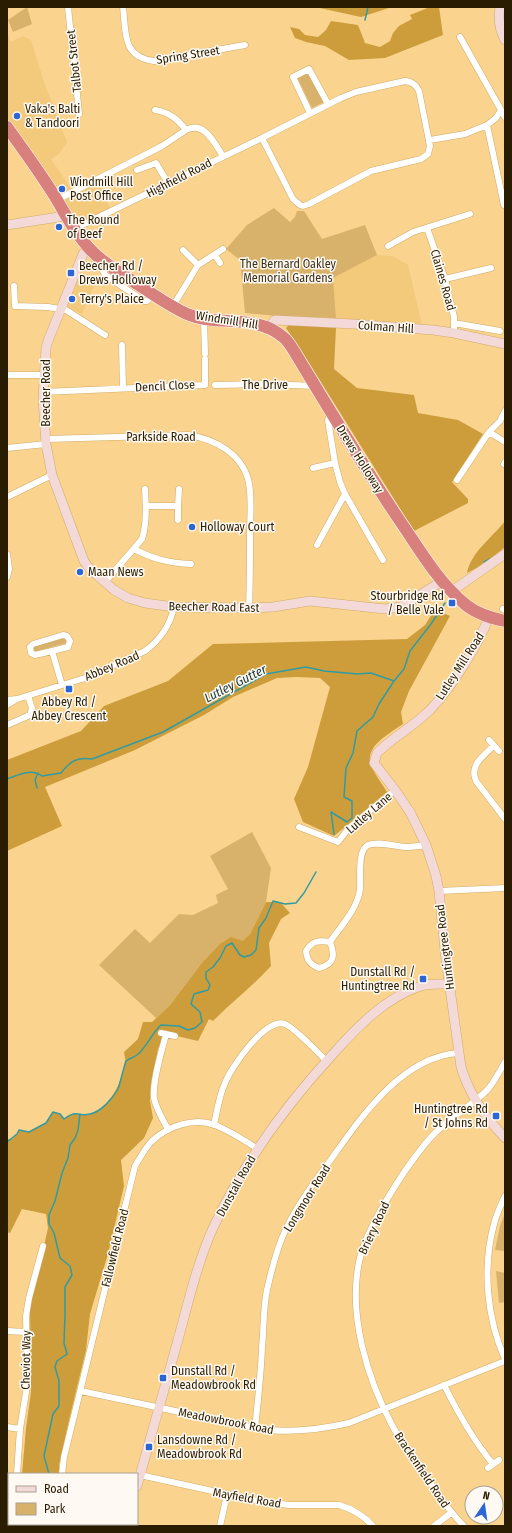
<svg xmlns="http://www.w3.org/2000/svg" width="512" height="1533" font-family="'Fira Sans Condensed',sans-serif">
	<rect width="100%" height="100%" fill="#fad48e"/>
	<path fill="#f3c97b" d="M7,32L11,42L23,36L31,40L44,82L67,142L59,154L51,159L74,193L98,182L110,208L76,227L7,117Z
		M377,255L393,256L408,265L422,325L336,318L333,278Z
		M77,276L94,285L82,314L65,306Z"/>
	<path fill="#d8b16b" d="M27,7L32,24L13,32L8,20Z
		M308,71L324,102L312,108L297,77Z
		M274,208L290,222L295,217L297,211H304L322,239L365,225L377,255L333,278L336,318L277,316L245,313L240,260L226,249L247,225Z
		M64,638L66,639V643L34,652L32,647L34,646Z
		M252,832L271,868L266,902L250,934L243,942L201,964L170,1005L156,1018L99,965L135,929L150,943L179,914L193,915L218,903L216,895L228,889L210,856Z
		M505,1213V1251L495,1250L500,1226Z
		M496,1271L505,1273V1302L499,1303Z"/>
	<path fill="#cd9d3c" d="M315,7H400L389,8L361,17Z
		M430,7H439L443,35L385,58L349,60L325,46L306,42L295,38L290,27L299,29L305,35L318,37L326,30L331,21L358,25L365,43L380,47L390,41L393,33L399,26L412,19L410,15Z
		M290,324L336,328L334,369L357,388L414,395L418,413L458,420L483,434L452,482L468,499V503L414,531L299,347L286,328Z
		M505,521V547L484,564L467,573C471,552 492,538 505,521Z
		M435,609L450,616L409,691L401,712L403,724C389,734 362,747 372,768C376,776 382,784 387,792L334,836L303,822L294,799L308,767L330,687L320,678L297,677L277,678L233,697L204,715L135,750L45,787L62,826L7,851V760L81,731L104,706L168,681L213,644L407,639L425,625Z
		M266,902H280L290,913L281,919L269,943L271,966C253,986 232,1002 213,1021L209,1019L198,1041L164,1033L158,1049L151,1083L150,1101L153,1118L144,1138L121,1160L124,1186L108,1254L90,1314L86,1350L70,1416L59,1465V1474H22L26,1428L31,1392L30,1308L48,1228L46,1214L22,1209L10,1233L7,1232V1139H12L17,1134L19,1130L29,1132L46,1123L53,1112L60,1114L64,1119C78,1109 77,1117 90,1114C109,1110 124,1079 125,1061C126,1059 124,1055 124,1052L138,1039L143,1022H152L170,1005L201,964L220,944L231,937L243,941L250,934Z"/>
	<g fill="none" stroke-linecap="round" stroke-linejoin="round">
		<path stroke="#319ba2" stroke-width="1.5" d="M365,20L368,7
			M484,562L490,559
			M7,779C19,775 31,768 42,776L61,773C70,761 77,757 92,759L163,732L266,674L306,667L324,671L357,674L371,673L394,681L404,669L410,651L431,624L445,603
			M37,788L35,780L38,773
			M334,834L331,812L347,822L352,818V801L344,797L346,768L353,753L357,731L373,717L379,704L394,681
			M7,1142L17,1134L19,1130L29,1132L46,1123L53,1112L60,1114L64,1119C78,1109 77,1117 90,1114C101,1112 113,1098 118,1089C121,1080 123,1070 126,1061C129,1059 134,1057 137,1055C147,1047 151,1034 161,1025L179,1026L188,1030L195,1028L202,1022L200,1012L191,1004L194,994L208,990L210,985L206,978V972L213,967L220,958L226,946L232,943L240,955L244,957L251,955L256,950L259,928L266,918L273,901L285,904L296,903L304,893L316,872
			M49,1474L44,1456L53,1414L59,1406V1381L55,1367L57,1361L67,1354L64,1343L65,1315V1287L72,1275L70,1266L60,1258L54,1233L49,1224V1215L55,1201L62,1173L68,1158L70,1145L75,1138L78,1130L80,1114
			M42,1526V1524"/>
		<g stroke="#d0ab66" stroke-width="7">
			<path id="street" d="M68,7L79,114
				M123,7C126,33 122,57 154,61L245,45
				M460,37L505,117
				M405,81C413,82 416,85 419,91L430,146L428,154L421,159L371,171L309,204L303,206L300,205L293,199L262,138L341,98L356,92Z
				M155,110C169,112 178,119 186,130C204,120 215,144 223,156
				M501,110L496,118L487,125L504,205
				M310,113L293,77L309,69L328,104
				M430,140L465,134L487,125
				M137,170L156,163L168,183
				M57,200L162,146L186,130
				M427,228L445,279L454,317V333
				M74,229L262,138
				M388,246L413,232L470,214
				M183,250L198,265
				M215,255L220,263
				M104,262L103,271L105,275L144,301H147L153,294
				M445,279L491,268
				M14,286L15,306L48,307L66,310L105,335
				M173,306L198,265L223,249
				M204,319L205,354
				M454,323L500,331
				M122,345L123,388
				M7,375H44
				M215,385L268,384L315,386
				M43,392L205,385V359
				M330,413L328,420L335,463L340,482L345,494L383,560
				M489,432L505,442
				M46,439L188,435C215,439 243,454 249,483C252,500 250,518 250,535C250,559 250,584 249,608
				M7,448L46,444
				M504,464L505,462
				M313,468L335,463
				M457,480L489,432L500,421L505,411
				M7,497L52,475
				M146,506H178V520
				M178,506L179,489
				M317,545L345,494
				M134,549C153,559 169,563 191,564
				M7,554L9,569L7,577
				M105,582L142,539C147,523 146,506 145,489
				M503,609L505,610
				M52,651L68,647L70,641L67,636L63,635L33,644L30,647L31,653L35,655L52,651L62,685
				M7,700L17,699
				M7,705L17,699L85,678L145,651C160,640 170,626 174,607
				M7,725L30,715L32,708L28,696
				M489,740L499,751
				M493,746C483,757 469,765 476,781L505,819
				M299,827L338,842L348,829L395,790
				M439,891L505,888
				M330,942C318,940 312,941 306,951C307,961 310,964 319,968C335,964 335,955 330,942C341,926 358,908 360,889C361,879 357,850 368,845C378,841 394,846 405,847C412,847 419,846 426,845
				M161,1033L175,1036
				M166,1034C162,1051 152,1081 154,1098C156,1109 163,1120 168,1129
				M214,1125C217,1111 219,1096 225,1083C231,1067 266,1017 285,1024C293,1027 319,1053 326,1061
				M505,1196C501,1205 496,1215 494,1224C482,1268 487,1319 505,1359
				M7,1331L26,1332
				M444,1385C458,1413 473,1440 493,1464
				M81,1391L255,1428C287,1434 318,1430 349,1423L505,1361
				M7,1427L20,1429
				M255,1428C258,1401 261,1374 262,1347C264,1328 263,1308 267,1290C271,1272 278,1245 286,1229C298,1204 315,1181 332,1158C361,1117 402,1057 458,1053
				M488,1468L499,1460
				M17,1474L20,1429L26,1392L27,1363L26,1316L29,1298L43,1246
				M62,1474L64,1457L135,1166C140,1158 145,1148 152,1141C168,1126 194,1117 215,1125C230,1131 244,1140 258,1149
				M140,1475L262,1502L290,1505H339C353,1509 363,1515 373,1526
				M7,1497H9
				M16,1524V1526
				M61,1524V1526
				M220,1526L227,1495
				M434,1526L451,1513
				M464,1526C448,1510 436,1492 424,1473C413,1458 401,1442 392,1425C367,1378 348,1315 359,1262C366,1228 403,1171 425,1144C438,1128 455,1116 471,1104C477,1099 484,1094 489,1088C495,1080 500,1071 505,1062"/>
		</g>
		<g stroke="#d0ab66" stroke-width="10">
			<path id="secondary" d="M500,7C498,19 499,29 505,40
				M7,225L59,217L64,214
				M88,247L83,254L48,341L46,348L43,399L46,444L52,475L84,561L89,568L105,582L114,590L128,598L145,603L174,607L249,608L273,607L310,601L385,609L401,607L442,581
				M268,328L275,320L353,324L433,330L454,333L505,344
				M452,591L505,554
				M489,617C477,647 452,687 430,710C414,726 393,737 377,753L374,763L395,790L410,812L426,845L436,876L439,891L446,960L461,1067C469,1094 485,1117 505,1138
				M137,1486C150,1440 163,1394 176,1347C187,1308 196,1266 213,1228C243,1164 285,1106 333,1054C357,1027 386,997 421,986C429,983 440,984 449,984
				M126,1526V1524"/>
		</g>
		<g stroke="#fff" stroke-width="13">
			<path id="highway" d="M7,127C24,151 42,175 57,200C67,217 75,233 89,248C102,263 121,273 137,284C153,294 169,306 187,314C218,327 255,313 283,337C287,340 291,346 294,351C329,409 364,468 402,524C421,552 439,583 466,605C477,614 491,618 505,621"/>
		</g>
		<use href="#street" stroke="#fff" stroke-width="6"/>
		<use href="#secondary" stroke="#f3d9d8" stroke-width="9"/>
		<use href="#highway" stroke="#d8807e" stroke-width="12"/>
	</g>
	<g fill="#2c66d4" stroke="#fefaf3" stroke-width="1.5">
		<circle cx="17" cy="116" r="4"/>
		<circle cx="62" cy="189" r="4"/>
		<circle cx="59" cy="227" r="4"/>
		<rect x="67" y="269" width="8" height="8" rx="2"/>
		<circle cx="72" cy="299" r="4"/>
		<circle cx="192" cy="527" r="4"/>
		<circle cx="80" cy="572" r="4"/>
		<rect x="448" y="599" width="8" height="8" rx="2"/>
		<rect x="65" y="685" width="8" height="8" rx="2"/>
		<rect x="419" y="975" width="8" height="8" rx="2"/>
		<rect x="492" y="1112" width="8" height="8" rx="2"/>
		<rect x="159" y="1374" width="8" height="8" rx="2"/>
		<rect x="145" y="1443" width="8" height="8" rx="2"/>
	</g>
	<g text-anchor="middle" stroke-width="3" stroke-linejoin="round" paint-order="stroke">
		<g font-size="12" fill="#2a1c00" stroke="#fefaf3">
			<text transform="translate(188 55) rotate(-9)" y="4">Spring Street</text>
			<text transform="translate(74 61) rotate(-96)" y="4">Talbot Street</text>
			<text transform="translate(179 178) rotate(-27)" y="4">Highfield Road</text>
			<text transform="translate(443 280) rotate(74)" y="4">Claines Road</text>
			<text transform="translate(227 320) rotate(9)" y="4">Windmill Hill</text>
			<text transform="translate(386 327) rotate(4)" y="4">Colman Hill</text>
			<text x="265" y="389">The Drive</text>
			<text transform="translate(165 386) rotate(-3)" y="4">Dencil Close</text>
			<text transform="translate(46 393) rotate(-90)" y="4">Beecher Road</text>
			<text x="161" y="441">Parkside Road</text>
			<text transform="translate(360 459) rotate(58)" y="4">Drews Holloway</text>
			<text transform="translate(214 607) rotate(1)" y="4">Beecher Road East</text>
			<text transform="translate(112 666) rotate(-23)" y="4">Abbey Road</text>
			<text transform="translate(460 666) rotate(-57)" y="4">Lutley Mill Road</text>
			<text transform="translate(369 813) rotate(-41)" y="4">Lutley Lane</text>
			<text transform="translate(445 947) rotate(-97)" y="4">Huntingtree Road</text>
			<text transform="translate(236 1186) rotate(-61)" y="4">Dunstall Road</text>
			<text transform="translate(307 1198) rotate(-58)" y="4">Longmoor Road</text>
			<text transform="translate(374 1228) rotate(-65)" y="4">Briery Road</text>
			<text transform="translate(115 1248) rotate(-76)" y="4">Fallowfield Road</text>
			<text transform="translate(26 1360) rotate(-89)" y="4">Cheviot Way</text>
			<text transform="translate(226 1421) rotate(11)" y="4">Meadowbrook Road</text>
			<text transform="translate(422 1470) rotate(56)" y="4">Brackenfield Road</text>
			<text transform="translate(247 1498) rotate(10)" y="4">Mayfield Road</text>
		</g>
		<g font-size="12" fill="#2a1c00" stroke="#fefaf3" text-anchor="start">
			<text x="25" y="113">Vaka's Balti<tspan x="25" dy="14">&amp; Tandoori</tspan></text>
			<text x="70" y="186">Windmill Hill<tspan x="70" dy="14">Post Office</tspan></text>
			<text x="67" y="224">The Round<tspan x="67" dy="14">of Beef</tspan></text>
			<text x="79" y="270">Beecher Rd /<tspan x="79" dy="14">Drews Holloway</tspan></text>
			<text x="80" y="303">Terry's Plaice</text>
			<text x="200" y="531">Holloway Court</text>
			<text x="88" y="576">Maan News</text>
			<text x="444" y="600" text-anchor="end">Stourbridge Rd<tspan x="444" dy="14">/ Belle Vale</tspan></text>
			<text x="69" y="706" text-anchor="middle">Abbey Rd /<tspan x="69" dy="14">Abbey Crescent</tspan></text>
			<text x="415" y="976" text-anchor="end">Dunstall Rd /<tspan x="415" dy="14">Huntingtree Rd</tspan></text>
			<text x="488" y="1113" text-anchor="end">Huntingtree Rd<tspan x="488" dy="14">/ St Johns Rd</tspan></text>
			<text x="171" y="1375">Dunstall Rd /<tspan x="171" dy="14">Meadowbrook Rd</tspan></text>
			<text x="157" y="1444">Lansdowne Rd /<tspan x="157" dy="14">Meadowbrook Rd</tspan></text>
		</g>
		<g font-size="12" fill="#3d311c" stroke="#fefaf3">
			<text x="288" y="268">The Bernard Oakley<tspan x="288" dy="14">Memorial Gardens</tspan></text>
		</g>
		<g font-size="13" font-style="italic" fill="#173639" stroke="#fefaf3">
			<text transform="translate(235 683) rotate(-27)" y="5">Lutley Gutter</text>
		</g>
	</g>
	<rect width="512" height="1533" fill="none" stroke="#2a1c00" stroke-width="16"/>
	<rect x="8" y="1473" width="130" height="52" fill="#fefaf3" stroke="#a9a192"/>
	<rect x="16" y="1486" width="20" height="6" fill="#f3d9d8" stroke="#a9a192"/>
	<text x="44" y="1493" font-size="12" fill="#2a1c00">Road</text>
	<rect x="16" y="1503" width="20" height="12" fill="#d8b16b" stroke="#a9a192"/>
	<text x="44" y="1513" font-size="12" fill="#2a1c00">Park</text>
	<g transform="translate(484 1505) rotate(13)"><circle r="19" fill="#fefaf3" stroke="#a9a192"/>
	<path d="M0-3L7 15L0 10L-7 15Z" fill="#2c66d4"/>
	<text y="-6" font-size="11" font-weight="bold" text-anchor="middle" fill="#2a1c00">N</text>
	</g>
</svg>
